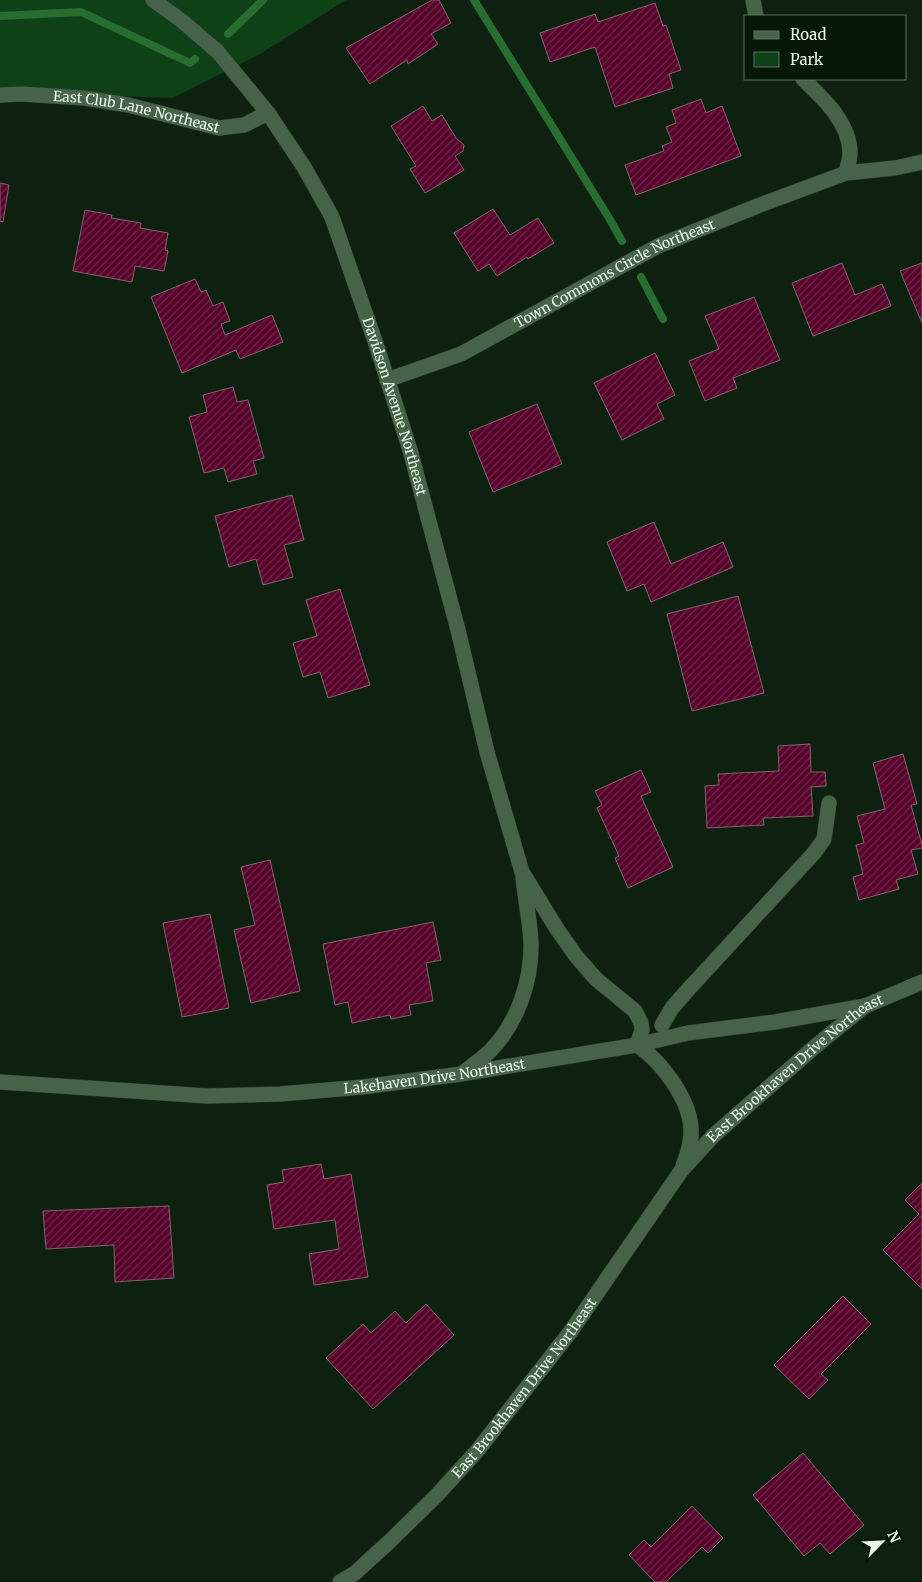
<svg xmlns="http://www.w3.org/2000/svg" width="922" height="1582" font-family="Merriweather,serif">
	<defs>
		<pattern id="building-hatch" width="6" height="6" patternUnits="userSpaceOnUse" patternTransform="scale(1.25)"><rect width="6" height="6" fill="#57032b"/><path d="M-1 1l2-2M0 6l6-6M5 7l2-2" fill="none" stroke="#6f284a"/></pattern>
	</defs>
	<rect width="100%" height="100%" fill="#0e200f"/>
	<path fill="#0f4117" d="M0,0H346L260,54L173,98L0,92Z"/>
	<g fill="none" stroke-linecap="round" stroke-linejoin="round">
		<path stroke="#276d30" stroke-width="8" d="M474,0L609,218L622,241
			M0,16L81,12L190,63L195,59
			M228,34L263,0
			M641,277L663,319"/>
	</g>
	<path fill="url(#building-hatch)" stroke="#82646c" d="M432,0H439L451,23L431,34L438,44L408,64L407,60L370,84L346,48Z
		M655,3L663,26L666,25L681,70L669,74L673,88L615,107L595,47L550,62L540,33L595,14L598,22Z
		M701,99L706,113L722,106L741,156L636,195L625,165L664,151L662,146L672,142L666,127L676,123L672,110Z
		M423,106L432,121L442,115L456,138L464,145L463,151L455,156L464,170L425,193L410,169L416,166L391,126Z
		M0,183L9,185L3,222L0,221Z
		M493,209L510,235L538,218L554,243L528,259L527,257L497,276L489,264L478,271L454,233Z
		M85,210L112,215L111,218L141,223L140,228L168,233L165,250L168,251L164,271L135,266L132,282L73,271Z
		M842,263L855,295L882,284L891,306L813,336L792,283Z
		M922,263V323L900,271Z
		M195,279L201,292L206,290L213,306L223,302L230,321L221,324L225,335L272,315L283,342L240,359L236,350L182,373L151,297Z
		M754,297L780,360L733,378L737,388L705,401L689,361L719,349L705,316Z
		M655,353L675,395L657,404L664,419L622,440L594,383Z
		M233,387L237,402L248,400L264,458L253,461L257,474L228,482L224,468L204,473L189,417L207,412L203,395Z
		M537,404L562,464L493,492L469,432Z
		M292,495L304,540L284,545L293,577L263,585L256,559L229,567L215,516Z
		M654,522L671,564L723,542L733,567L651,602L644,584L627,591L607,542Z
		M340,589L370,685L328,698L320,672L303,677L293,643L317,636L306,600Z
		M738,596L764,693L692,711L667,614Z
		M810,744L811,772H825L826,786L811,787L813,816L763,818L764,825L707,828L705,786L719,785L718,774L779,771L778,746Z
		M903,754L917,804L911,805L922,845V848L911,850L918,874L896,880L899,889L859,900L853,877L863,874L856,845L864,843L857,816L885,809L873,763Z
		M641,770L651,792L641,796L673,867L628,888L615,858L619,856L597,808L602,805L595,791Z
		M270,860L300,991L251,1003L234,930L255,925L241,867Z
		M210,914L229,1008L182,1017L163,923Z
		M433,922L441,960L426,963L433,1001L409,1005L411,1015L391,1019L390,1015L352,1023L348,1002L335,1005L323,944Z
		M321,1164L324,1179L351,1174L368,1277L314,1285L309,1254L339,1249L335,1220L274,1229L267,1185L284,1182L282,1170Z
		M922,1183V1289L883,1250L919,1214L905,1200Z
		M169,1206L174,1278L115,1282L114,1245L46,1249L43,1211Z
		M843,1296L871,1324L821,1374L828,1380L809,1399L774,1365Z
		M426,1304L454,1335L373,1409L326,1358L363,1324L371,1333L395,1311L406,1323Z
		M803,1453L864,1525L830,1554L820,1543L804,1556L753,1495Z
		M692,1506L723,1538L708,1553L702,1547L666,1582H655L629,1555L644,1540L651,1547Z"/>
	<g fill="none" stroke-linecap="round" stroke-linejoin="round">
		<g stroke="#293a29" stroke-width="16">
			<g id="minor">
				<path id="s1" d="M153,0L182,21L218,52L268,113L304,167L332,217L376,344L410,450L458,630L487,752L522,872L557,929L576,956L596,979L635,1011L641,1023L642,1030L637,1045"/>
				<path d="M753,0L756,16"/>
				<path d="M803,79C823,98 850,123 850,153C850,160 847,167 846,173"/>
				<path id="s2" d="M0,95L22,94L84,98L128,105L219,128L244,125L268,113"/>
				<path id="s3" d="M387,380L461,354L658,246L760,205L846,173L895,168L922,162"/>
				<path d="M662,1025L672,1008L685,993L814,853L824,839L829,803"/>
				<path d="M637,1045C661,1061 689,1098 691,1128C692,1141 688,1153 683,1166"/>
				<path d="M463,1073C471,1066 482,1059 490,1051C517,1024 532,981 531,942C530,921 525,899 523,877"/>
				<path id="s4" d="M0,1082L207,1096L280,1094L363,1087L461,1074L637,1045L688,1033L775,1022L865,1006"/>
				<path id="s5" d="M340,1582L355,1573L389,1542L437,1495L477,1451L571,1331L681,1171L713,1136L818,1044L865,1006L922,982"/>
			</g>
		</g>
		<use href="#minor" stroke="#466248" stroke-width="15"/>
	</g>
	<g text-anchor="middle" stroke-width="4" stroke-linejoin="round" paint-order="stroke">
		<g font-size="14" fill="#ebf7eb" stroke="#051707">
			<text dy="5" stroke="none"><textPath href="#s2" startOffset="138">East Club Lane Northeast</textPath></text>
			<text dy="5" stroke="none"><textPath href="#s3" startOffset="252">Town Commons Circle Northeast</textPath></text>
			<text dy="5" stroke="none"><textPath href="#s1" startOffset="484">Davidson Avenue Northeast</textPath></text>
			<text dy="5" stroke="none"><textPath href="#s5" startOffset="691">East Brookhaven Drive Northeast</textPath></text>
			<text dy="5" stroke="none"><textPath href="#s4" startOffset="436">Lakehaven Drive Northeast</textPath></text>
			<text dy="5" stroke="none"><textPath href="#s5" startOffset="269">East Brookhaven Drive Northeast</textPath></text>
		</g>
	</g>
	<rect x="744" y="15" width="162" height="65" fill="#051707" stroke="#617162"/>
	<rect x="754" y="31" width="25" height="8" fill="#466248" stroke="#617162"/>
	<text x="790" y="40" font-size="15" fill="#ebf7eb">Road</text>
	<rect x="754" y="52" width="25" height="15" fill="#0f4117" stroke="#617162"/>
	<text x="790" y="65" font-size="15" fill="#ebf7eb">Park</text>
	<g transform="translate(882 1542) rotate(66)" stroke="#051707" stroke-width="4" paint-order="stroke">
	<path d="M0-4L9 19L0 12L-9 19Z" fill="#ebf7eb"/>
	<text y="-8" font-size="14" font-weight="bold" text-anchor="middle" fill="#ebf7eb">N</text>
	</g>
</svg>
